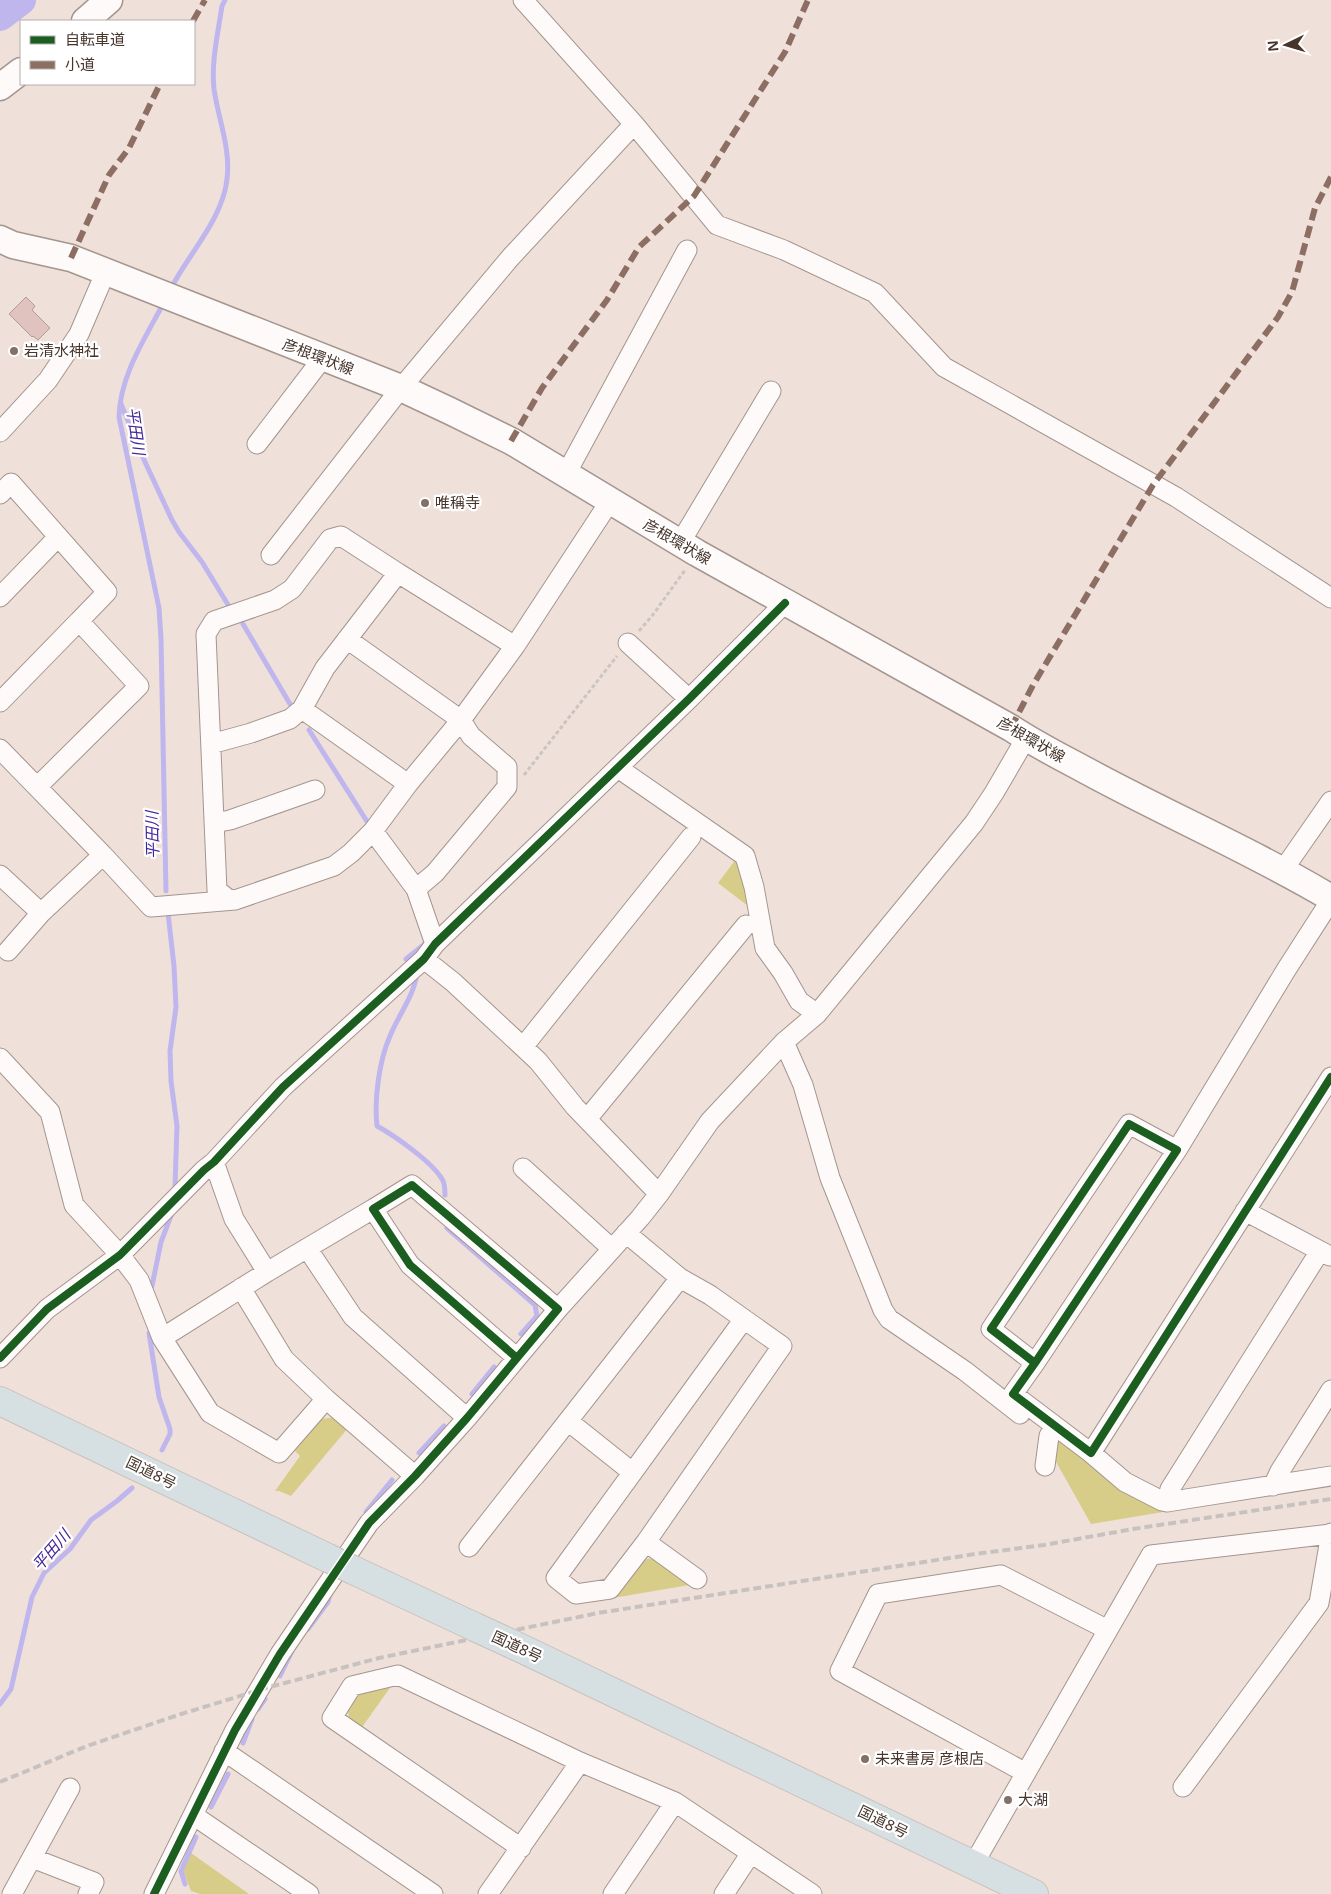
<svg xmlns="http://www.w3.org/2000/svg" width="1331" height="1894" font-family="'Noto Sans','Noto Sans JP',sans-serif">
	<rect width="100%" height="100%" fill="#f0e0da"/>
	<path fill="#d7cd89" d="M739,855L748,906L718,883Z
		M338,1417L348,1428L291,1496L279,1491H275L300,1456L294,1450L320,1419Z
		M1059,1437L1121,1488L1163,1512L1091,1524L1055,1460Z
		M656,1557L695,1584L613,1598L639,1561Z
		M392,1685L360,1730L350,1723L347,1708C358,1689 372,1689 392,1685Z
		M191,1853L249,1894H200L191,1891L183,1870Z"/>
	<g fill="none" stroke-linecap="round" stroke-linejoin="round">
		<path stroke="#bfb6ed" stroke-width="5" d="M170,290C187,256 223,219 227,179C231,149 218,118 214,89C211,62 218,33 222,6L225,0
			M164,302C145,339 120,375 119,417L159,608L161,639L166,891
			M121,404L145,462L172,520L179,532L202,562L230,608
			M243,624L290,704
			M309,730L368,823
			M168,913L174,966L176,1007L170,1051L171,1081L177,1126L175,1186
			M409,962L406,959L426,943
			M417,973C414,996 399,1014 390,1036C379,1061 374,1100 377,1126C395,1136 432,1162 442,1179C445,1183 445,1190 445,1195
			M447,1228L535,1305L537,1316L521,1334
			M152,1286L161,1242L172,1213
			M149,1333L159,1397L170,1429V1434L162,1450
			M472,1394L494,1367
			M419,1453L444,1426
			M366,1512L392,1480
			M308,1629L328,1602L330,1592
			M280,1676L291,1653
			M0,1704L11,1689L32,1597L44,1573L70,1549L91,1520L117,1501L132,1488
			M258,1709L265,1699
			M243,1743L252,1719
			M211,1807L228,1774
			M185,1884L181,1871L196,1837"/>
		<path stroke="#bfb6ed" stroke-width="30" d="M0,16L21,0"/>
	</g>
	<path fill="#e0c2be" stroke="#ac9d99" d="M26,297L35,306L32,310L50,328L38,340L33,336L32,337L9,314Z"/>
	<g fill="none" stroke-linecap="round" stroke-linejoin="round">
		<g stroke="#a4958e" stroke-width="21">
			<path id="minor" d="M523,0L634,124L717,225L784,250L875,293L944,367L1176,497L1331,598
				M0,432L48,380L79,334L106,271
				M257,444L322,359
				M566,474L687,250
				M0,494L11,483L107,592L79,621L139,686L37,787
				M680,543L771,391
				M271,555L401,388L510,258L634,124
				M0,597L58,537
				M347,639L461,720L471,736L507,767V787L435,873L416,889
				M628,643L689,699
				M0,702L79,621
				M211,744L251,733L290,719L302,709
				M0,749L103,855L41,913L0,875
				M618,768L745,856L754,887L765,948L783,973L799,1001L817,1014
				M408,784L302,709L325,668L398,573L515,646
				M214,823L230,820L315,790
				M373,831L351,853L334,866L235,900L228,899L217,890L206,634L214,621L275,600L292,589L330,539L341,536L398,573
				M103,855L151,907L235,900
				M1283,870L1331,801
				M435,944L416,889L373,831L408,784L461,720L515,646L610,501
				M8,951L41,913
				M424,959L453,982L538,1061L575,1107L659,1194
				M784,1042L803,1085L830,1178L883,1310L889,1319L965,1371L1020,1414
				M523,1047L691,837
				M0,1058L50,1112L74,1205L120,1255L139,1280L162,1338
				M587,1119L746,925
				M1177,1150L1286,970L1331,900
				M214,1162L234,1219L267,1272
				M523,1168L611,1248
				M1245,1211L1330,1256
				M626,1233L680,1278L710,1295L782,1346L646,1542L610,1589L576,1594L556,1578L744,1319
				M307,1248L353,1317L467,1418
				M241,1288L284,1359L326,1399L279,1453L210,1413L162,1338L267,1272L373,1209
				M558,1309L640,1218L659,1194L710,1121L784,1042L817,1014L974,823L994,793L1026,738
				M0,1358L47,1309L120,1255L204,1170L214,1162L283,1087L424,959L435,944L689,699L785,603
				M1035,1363L991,1329L1129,1124L1177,1150L1035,1363L1013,1394L1091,1453L1331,1077
				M326,1399L415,1476
				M568,1421L632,1472
				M1091,1453L1125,1482L1162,1501L1167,1502L1331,1476
				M1045,1466L1049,1436L1055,1426
				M1273,1486L1280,1471L1331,1390
				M1167,1502L1170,1489L1320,1251
				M646,1542L697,1579
				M469,1547L680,1278
				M224,1751L433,1894
				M1026,1773L840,1671L878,1594L1001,1575L1108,1630
				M1183,1787L1319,1603L1331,1533
				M193,1815L309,1894
				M521,1848L332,1718L352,1686L398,1675L580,1762L675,1802L812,1894
				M32,1858L94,1882L88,1894
				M973,1865L1151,1555L1331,1534
				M12,1894L70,1788
				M154,1894L235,1730L280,1654L369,1523L415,1476L467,1418L517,1358L410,1265L373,1209L412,1185L558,1309L517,1358
				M488,1894L580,1762
				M613,1894L675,1802
				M724,1894L751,1853"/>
		</g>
		<g stroke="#a4958e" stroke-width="29">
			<path id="secondary" d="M85,21L109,0
				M0,87L21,71
				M0,239L13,245L71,258L401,388L450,411L511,441L697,553L1011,728C1035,744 1061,757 1087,771C1168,815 1252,851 1331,898"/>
		</g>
		<g stroke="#cac0bc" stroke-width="30">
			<path id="trunk" d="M0,1401L328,1558
				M353,1570L475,1627
				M512,1644L1034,1894"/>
		</g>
		<path stroke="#cbc5c2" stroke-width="3" stroke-dasharray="4 2.5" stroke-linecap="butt" d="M639,631L652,616L685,570
			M524,775L617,656"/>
		<use href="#minor" stroke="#fdfaf9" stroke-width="19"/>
		<use href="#secondary" stroke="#fdfaf9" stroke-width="26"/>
		<use href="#trunk" stroke="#d6e0e2" stroke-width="28"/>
		<path stroke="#c7c2c0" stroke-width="4" stroke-dasharray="8 4" stroke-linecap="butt" d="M0,1782L87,1746L178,1715L266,1688L379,1658L598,1613L975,1554L1044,1545L1133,1529L1331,1499"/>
		<g stroke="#cac0bc" stroke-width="30" stroke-linecap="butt">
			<path id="trunk-bridge" d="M328,1558L353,1570
				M475,1627L512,1644"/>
		</g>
		<use href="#trunk-bridge" stroke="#d6e0e2" stroke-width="28"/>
		<path stroke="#8d6e63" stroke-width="6" stroke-dasharray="12 6" stroke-linecap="butt" d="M193,21L205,0
			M71,258L109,175L129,148L160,84
			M511,441L542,388L607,300L639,247L694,196L785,52L808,0
			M1011,728L1033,685L1153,485L1278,317L1292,292L1315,208L1331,177"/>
		<g stroke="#fff" stroke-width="11">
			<path id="cycleway" d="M0,1358L47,1309L120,1255L204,1170L214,1162L283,1087L424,959L435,944L689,699L785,603
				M1035,1363L991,1329L1129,1124L1177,1150L1035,1363L1013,1394L1091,1453L1331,1077
				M154,1894L235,1730L280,1654L369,1523L415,1476L467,1418L517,1358L410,1265L373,1209L412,1185L558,1309L517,1358"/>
		</g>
		<use href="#cycleway" stroke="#1b5e20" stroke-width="8"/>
	</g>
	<g fill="#827169" stroke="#fff" stroke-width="2">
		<circle cx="14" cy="351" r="5"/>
		<circle cx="425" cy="503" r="5"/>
		<circle cx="865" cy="1759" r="5"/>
		<circle cx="1008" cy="1800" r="5"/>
	</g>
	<g text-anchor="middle" stroke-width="4.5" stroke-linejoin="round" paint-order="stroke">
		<g font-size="15" fill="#47352c" stroke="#fff" text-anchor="start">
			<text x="24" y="356">岩清水神社</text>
			<text x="435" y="508">唯稱寺</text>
			<text x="875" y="1764">未来書房 彦根店</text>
			<text x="1018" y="1805">大湖</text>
		</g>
		<g font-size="15" fill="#47352c" stroke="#fff">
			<text transform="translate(318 357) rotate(21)" y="5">彦根環状線</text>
			<text transform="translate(677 542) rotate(30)" y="5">彦根環状線</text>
			<text transform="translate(1031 740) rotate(30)" y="5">彦根環状線</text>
			<text transform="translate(151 1473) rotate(26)" y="5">国道8号</text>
			<text transform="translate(517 1647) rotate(25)" y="5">国道8号</text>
			<text transform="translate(883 1822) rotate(26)" y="5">国道8号</text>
		</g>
		<g font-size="16" font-style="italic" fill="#432699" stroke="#fff">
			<text transform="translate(136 431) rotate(82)" y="6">平田川</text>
			<text transform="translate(152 835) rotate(-91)" y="6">平田川</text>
			<text transform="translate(51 1550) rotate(-49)" y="6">平田川</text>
		</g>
	</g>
	<rect x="20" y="20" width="175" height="65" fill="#ffffff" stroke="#b5aeab"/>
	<rect x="30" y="36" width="25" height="8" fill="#1b5e20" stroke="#b5aeab"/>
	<text x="65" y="45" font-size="15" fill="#47352c">自転車道</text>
	<rect x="30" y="61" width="25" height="8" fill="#8d6e63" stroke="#b5aeab"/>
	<text x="65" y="70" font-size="15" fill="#47352c">小道</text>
	<g transform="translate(1286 45) rotate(265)" stroke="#ffffff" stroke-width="4" paint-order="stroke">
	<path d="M0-4L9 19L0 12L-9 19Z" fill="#47352c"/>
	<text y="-8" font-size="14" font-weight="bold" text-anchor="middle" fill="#47352c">N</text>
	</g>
</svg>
